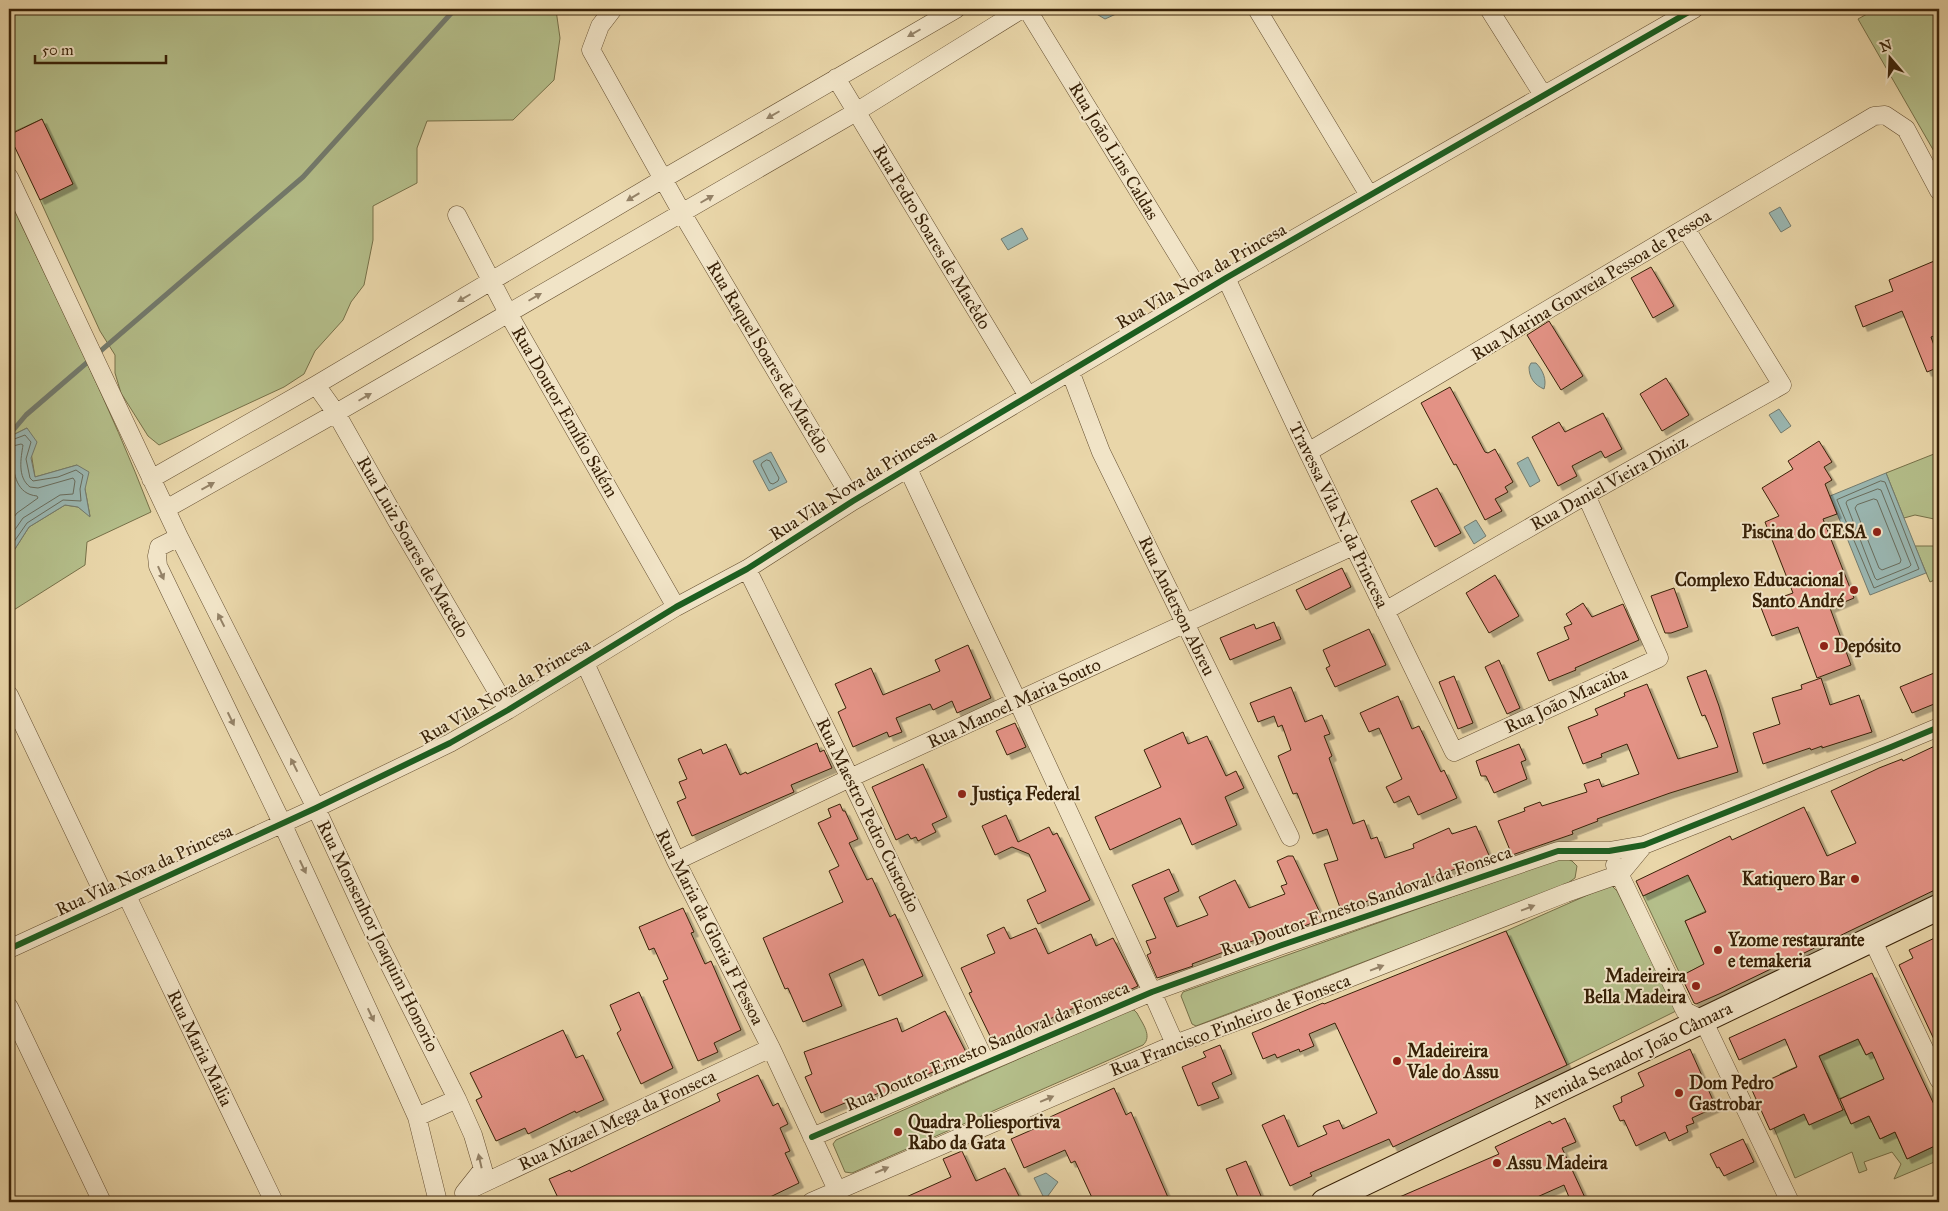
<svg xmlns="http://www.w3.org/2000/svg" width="1948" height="1211" font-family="'IM FELL Great Primer',serif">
	<defs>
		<filter id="shadow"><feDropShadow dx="4.5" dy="4.5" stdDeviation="0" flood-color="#0004"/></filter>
	</defs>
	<rect width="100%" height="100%" fill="#e9d6a9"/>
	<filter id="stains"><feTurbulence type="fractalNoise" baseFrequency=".004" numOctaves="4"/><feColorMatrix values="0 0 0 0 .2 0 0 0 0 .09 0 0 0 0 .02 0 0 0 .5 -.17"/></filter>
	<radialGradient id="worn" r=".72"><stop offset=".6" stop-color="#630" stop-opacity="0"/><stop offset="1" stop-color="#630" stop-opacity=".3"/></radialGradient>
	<path fill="#b4be8a" stroke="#767048" d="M9,9H559L556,10L560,38L554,80L513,120L427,121L417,148V183L373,206V240L364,285L351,302L343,320L315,351L304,374L284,387L159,445L148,436L121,393L115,373V355L100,331L40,200L42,119L9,134Z
		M1876,9H1939V160L1858,19Z
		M9,199C58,302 110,405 151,512L87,542L85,565L9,613V555L13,552L29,527L65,505L78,507L90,516L85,489L77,465L35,477L27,428L9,437Z
		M1939,452V520L1915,515L1904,518L1886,473Z
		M1915,546H1939V578L1930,582Z
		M1564,857L1572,861L1577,866L1575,878L1565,885L1196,1026L1192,1024L1181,996L1183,992Z
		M1681,860L1706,911L1685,921L1705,964L1681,976L1643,896L1667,885Z
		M1608,886H1612L1617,891L1676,1011L1567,1065L1506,931Z
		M1129,1010H1134L1137,1013C1142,1023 1153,1036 1143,1045L852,1173L845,1172L833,1144L836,1140Z
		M1858,1039L1866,1055L1872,1052L1886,1078L1839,1099L1827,1073L1787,1090L1780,1074Z
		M1844,1109L1851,1124L1869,1116L1880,1139L1895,1132L1907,1159L1939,1144V1160L1894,1179L1901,1164L1892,1152L1864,1162L1867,1170L1859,1173L1852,1152L1795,1178L1774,1128L1804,1114L1809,1125Z"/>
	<path fill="#9ab7b2" stroke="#737b6e" d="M1088,9H1114L1116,14L1105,19Z
		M1780,207L1791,226L1781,232L1769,213Z
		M1022,228L1028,239L1008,250L1001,239Z
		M1531,363H1536C1543,370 1547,380 1544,389C1534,385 1529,377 1529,367Z
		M1779,409L1791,426L1781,433L1769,415Z
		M27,428L37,442L31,458L35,477L77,465L89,472L85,489L90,517L78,507L65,505L29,527L13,552L9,555V437Z
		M771,452L787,482L769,491L753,461Z
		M1528,457L1540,481L1530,487L1517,463Z
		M1886,473L1926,573L1870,595L1830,496Z
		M1476,520L1486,536L1474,544L1464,527Z
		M1046,1173L1058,1182L1045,1200L1034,1178Z"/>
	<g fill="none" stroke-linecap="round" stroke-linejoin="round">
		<path stroke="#696c5c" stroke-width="1" d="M9,441L25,435L31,442L26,459L30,478L33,481L58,477L76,470L83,475L80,489L81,501L63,500L27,523L9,549
			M9,447L21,444L23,445C21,458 17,477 30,487L38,488L73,478L75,481L73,494L60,495L23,518L9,538
			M9,455L12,457C14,474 16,494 37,496L38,498L17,513L9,524
			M767,460L770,461L779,478L778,481L773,484L770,483L761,465L762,463Z
			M1881,481L1885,482L1919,569L1874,588L1837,500Z
			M1878,489L1881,490L1911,565L1909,567L1877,580L1875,578L1846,503L1847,501Z
			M1874,499L1877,500L1901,560L1900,563L1882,570L1879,568L1855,508L1857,505Z"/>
		<path stroke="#737b6e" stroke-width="5" d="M9,435L26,415L303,177L455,9"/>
	</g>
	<path fill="#e39285" stroke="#382107" filter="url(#shadow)" d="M42,119L73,184L40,200L9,135Z
		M1939,259V334L1931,337L1939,359V367L1927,372L1902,311L1863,327L1855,306L1893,291L1889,280Z
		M1651,267L1674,306L1653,318L1631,278Z
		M1549,321L1583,376L1561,390L1527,335Z
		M1666,378L1689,415L1662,431L1640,394Z
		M1450,387L1485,452L1488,453L1495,449L1513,482L1505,487L1508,492L1495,499L1502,511L1485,520L1456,464L1454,465L1421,403Z
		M1603,413L1622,449L1605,458L1601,451L1572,466L1577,476L1558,486L1532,437L1559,422L1565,432Z
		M1819,441L1832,462L1824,467L1832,480L1825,484L1837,514L1823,519L1854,598L1830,608L1851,665L1817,678L1798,627L1772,636L1760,605L1793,593L1765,522L1779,516L1762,488L1793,469L1788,461Z
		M1437,488L1461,533L1435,547L1411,501Z
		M1342,568L1351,587L1306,610L1296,590Z
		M1495,575L1519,616L1489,633L1466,593Z
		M1674,588L1688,627L1671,633H1665L1651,596Z
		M1583,603L1592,617L1623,604L1639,640L1575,668L1576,670L1549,681L1537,653L1569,639L1564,627L1572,624L1566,614Z
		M1274,622L1281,639L1230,660L1220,638L1254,624L1256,629Z
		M1369,629L1386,665L1335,687L1326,668L1330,666L1323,650Z
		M968,645L991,698L957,713L952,701L933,710L930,704L896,718L902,732L889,737L887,732L853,747L838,712L846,708L835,684L871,668L883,695L940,671L935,660Z
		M1499,660L1520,708L1507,714L1485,667Z
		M1706,670L1719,706L1738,772L1670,793L1597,819L1598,821L1572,831L1573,834L1512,855L1498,821L1525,811L1524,808L1540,802L1542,806L1587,792L1584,784L1599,779L1602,787L1639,774L1627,744L1601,754L1602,757L1583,764L1568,727L1598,715L1595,709L1625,696L1624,693L1647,684L1678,759L1718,747L1705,715L1702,716L1687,677Z
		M1939,671V702L1912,713L1900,687Z
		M1454,676L1473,723L1458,729L1439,682Z
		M1821,678L1830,705L1859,695L1872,732L1822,748V746L1811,750L1810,748L1763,764L1753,733L1780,724L1772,698L1802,689L1801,685Z
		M1291,687L1305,722L1322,715L1330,734L1324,736L1332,756L1329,758L1353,824L1364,820L1371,839L1377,837L1385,858L1414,848L1413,844L1449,828L1452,834L1476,826L1492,862L1472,869L1470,864L1418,882L1419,886L1398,893V891L1356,905L1358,908L1342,913L1324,864L1338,860L1327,829L1313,834L1297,793L1293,794L1278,756L1291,750L1282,725L1278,727L1274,716L1258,722L1250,703Z
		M1398,696L1412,729L1419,726L1441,772L1444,770L1457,798L1418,815L1409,796L1394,803L1386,787L1402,779L1379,728L1369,732L1360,713Z
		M1015,723L1026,747L1007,755L996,731Z
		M1183,732L1188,744L1207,736L1226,776L1236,771L1244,788L1225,797L1237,825L1192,845L1180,818L1110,850L1095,817L1161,787L1144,750Z
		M817,743L820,752L824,750L832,768L791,785L794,792L692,836L677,802L686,798L679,782L687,779L678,759L701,749L703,754L726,744L740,775L746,772L747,774Z
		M1519,744L1526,760L1521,762L1527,779L1494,793L1486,776H1481L1476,761Z
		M1939,744V888L1719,994L1696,1004L1694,1003L1681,976L1704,964L1685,921L1706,912L1688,875L1643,896L1636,881L1730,836L1732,840L1804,807L1827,856L1856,843L1831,791L1879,768L1902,759L1903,761Z
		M923,764L947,817L932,824L936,832L918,841L916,837L911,839L908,834L896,840L872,787Z
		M840,804L843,811H845L858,839L849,843L867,880L872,878L890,917L895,914L923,976L879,996L863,959L829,974L842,1006L803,1022L788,988L785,989L763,938L843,902L829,871L839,866L818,823L831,817L828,809Z
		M1006,815L1018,842L1049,827L1053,835L1057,833L1090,900L1038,924L1027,900L1046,891L1029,854L1012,847L995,855L982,826Z
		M1288,856H1293L1323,919L1296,929L1295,925L1192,964L1193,966L1157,978L1147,955L1151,953L1146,941L1156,938L1132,885L1169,869L1179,891L1164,898L1177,927L1208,915L1199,897L1235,880L1249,908L1285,894L1281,886L1287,884L1277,861Z
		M683,908L694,932L691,933L705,964L711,961L741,1030L714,1043L718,1052L698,1061L663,981L668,979L654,948L649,950L639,927Z
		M1004,927L1010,939L1036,928L1048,954L1091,934L1096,946L1113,938L1138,986L1125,992L1123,986L994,1044L969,993L972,992L961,968L995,953L987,935Z
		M1506,931L1567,1065L1393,1147L1389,1139L1310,1173L1312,1176L1290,1186L1262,1125L1284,1115L1298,1147L1327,1134L1323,1126L1339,1120L1343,1129L1377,1113L1335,1023L1309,1034L1314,1046L1300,1052L1299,1049L1277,1058L1275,1054L1263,1059L1252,1033L1323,1003L1324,1004Z
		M1939,936V1050L1899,965L1913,958L1909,950Z
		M1872,973L1939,1115V1144L1907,1159L1895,1132L1880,1139L1869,1116L1851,1124L1840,1099L1884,1079L1872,1052L1866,1055L1858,1039L1819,1056L1843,1110L1809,1125L1804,1114L1770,1130L1751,1088L1797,1067L1785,1039L1739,1060L1729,1038Z
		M639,992L673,1068L641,1084L617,1033L621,1030L610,1005Z
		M945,1011L968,1056L880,1096L879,1093L865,1099L864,1095L821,1113L805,1077L812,1074L804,1052L897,1018L902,1032Z
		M563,1030L576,1058L583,1055L604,1100L576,1113L575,1111L528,1134L525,1128L496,1141L476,1100L482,1097L470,1073Z
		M1220,1045L1232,1074L1212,1083L1219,1098L1198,1106L1182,1067L1206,1057L1203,1052Z
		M1690,1049L1716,1107L1692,1118L1694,1123L1686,1126L1688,1132L1669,1141L1665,1132L1636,1146L1624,1120L1620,1121L1613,1106L1622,1102L1621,1097L1644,1086L1638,1073Z
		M758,1075L773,1106L778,1103L788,1124L780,1128L790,1151L785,1153L799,1183L768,1198L770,1202H560L549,1179L570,1170L571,1172L720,1101L717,1094Z
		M1114,1088L1126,1115L1131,1112L1170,1202H1094L1075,1161L1071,1163L1065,1150L1024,1168L1011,1139L1052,1121L1050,1117Z
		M1565,1118L1576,1142L1562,1148L1587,1202H1571L1564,1185L1526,1202H1388L1499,1154L1495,1147L1550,1121L1552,1124Z
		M1743,1139L1754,1162L1724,1176L1719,1167L1717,1168L1710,1154Z
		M962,1151L976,1181L1005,1168L1022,1202H895L951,1177L943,1159Z
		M1246,1161L1261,1196L1247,1202H1240L1226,1169Z"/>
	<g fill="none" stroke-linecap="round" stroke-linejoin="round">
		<g stroke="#644e30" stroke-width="19">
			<path id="street" d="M613,9L600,26L591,50L682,213L853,501
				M1027,9L1201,293
				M1257,9L1369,195
				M1489,9L1543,95
				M836,78L1028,396
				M9,177L179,537L316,808L378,942L457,1099L473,1135L483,1169L464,1193L468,1202
				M457,215L508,313L676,607
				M1226,278L1308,452L1454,752L1659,658L1586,495
				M1070,371L1101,452L1290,837
				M316,385L336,413L397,521L508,710
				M1308,452L1874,116L1885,115L1906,129L1939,191
				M908,469L1018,702L1152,992L1175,1044
				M151,479L316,385L663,179L956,9
				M166,509L336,413L856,112L1022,9
				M179,537L159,547L157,556L158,566L282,823L399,1077L417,1117L438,1202
				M747,569L850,778L986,1063
				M1385,611L1586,495L1782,385L1686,229
				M585,663L676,861L771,1048L837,1190
				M9,695L108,903
				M676,861L850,778L1353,546
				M1615,865L1685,1011L1703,1020L1790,1202
				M126,894L274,1202
				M1872,939L1939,1080
				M9,949L316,808L450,743L508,710L676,607L747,569L853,501L1226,278L1694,9
				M9,1007L102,1202
				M417,1117L457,1099
				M812,1137L1152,992L1282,945L1558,851H1609L1644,845L1891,747L1939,727
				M469,1190L771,1048
				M811,1202L1175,1044L1270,1009L1566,893L1620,874L1644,845"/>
		</g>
		<g stroke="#382107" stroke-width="27">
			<path id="secondary" d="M1324,1202L1939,907"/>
		</g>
		<use href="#street" stroke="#f1e4c7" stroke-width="18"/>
		<use href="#secondary" stroke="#f1e4c7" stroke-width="25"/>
		<g stroke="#f1e4c7" stroke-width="9">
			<path id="cycleway" d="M9,949L316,808L450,743L508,710L676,607L747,569L853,501L1226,278L1694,9
				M812,1137L1152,992L1282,945L1558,851H1609L1644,845L1891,747L1939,727"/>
		</g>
		<use href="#cycleway" stroke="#1b5e20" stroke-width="6"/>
	</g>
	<defs><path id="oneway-solid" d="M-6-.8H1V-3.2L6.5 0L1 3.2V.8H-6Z" transform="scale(1.25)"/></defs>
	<g fill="#948267">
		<use href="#oneway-solid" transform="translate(914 33) rotate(150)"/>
		<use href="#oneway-solid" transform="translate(773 115) rotate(150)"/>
		<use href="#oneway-solid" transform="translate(633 197) rotate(149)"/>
		<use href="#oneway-solid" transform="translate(707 199) rotate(-30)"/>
		<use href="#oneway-solid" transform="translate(535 297) rotate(-30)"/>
		<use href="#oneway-solid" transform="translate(464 298) rotate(150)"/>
		<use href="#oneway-solid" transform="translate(365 397) rotate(-30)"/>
		<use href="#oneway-solid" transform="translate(208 486) rotate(-29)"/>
		<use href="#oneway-solid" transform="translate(161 573) rotate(66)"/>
		<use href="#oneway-solid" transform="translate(221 620) rotate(-117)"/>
		<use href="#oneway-solid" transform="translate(231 719) rotate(64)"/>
		<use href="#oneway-solid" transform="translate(294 765) rotate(-117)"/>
		<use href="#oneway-solid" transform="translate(303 867) rotate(65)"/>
		<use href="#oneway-solid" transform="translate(1528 908) rotate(-21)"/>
		<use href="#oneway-solid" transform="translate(1377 968) rotate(-21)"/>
		<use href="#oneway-solid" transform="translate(371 1015) rotate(65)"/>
		<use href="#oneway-solid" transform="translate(1047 1099) rotate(-23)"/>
		<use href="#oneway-solid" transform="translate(480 1161) rotate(-103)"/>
		<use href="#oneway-solid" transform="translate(882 1170) rotate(-23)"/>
	</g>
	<g fill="#8f2418" stroke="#f1e4c7" stroke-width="2">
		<circle cx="1877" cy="532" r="5"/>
		<circle cx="1854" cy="590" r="5"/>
		<circle cx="1824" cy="646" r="5"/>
		<circle cx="962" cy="794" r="5"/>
		<circle cx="1855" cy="879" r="5"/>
		<circle cx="1718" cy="950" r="5"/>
		<circle cx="1696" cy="986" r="5"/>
		<circle cx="1397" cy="1061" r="5"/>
		<circle cx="1679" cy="1093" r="5"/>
		<circle cx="898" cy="1132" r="5"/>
		<circle cx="1497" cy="1163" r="5"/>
	</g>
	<g text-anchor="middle" stroke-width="4" stroke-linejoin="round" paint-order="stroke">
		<g font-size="18" fill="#382107" stroke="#f1e4c7">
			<text transform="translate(1114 151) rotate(59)" y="6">Rua João Lins Caldas</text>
			<text transform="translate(932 237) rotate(59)" y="6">Rua Pedro Soares de Macêdo</text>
			<text transform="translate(1201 276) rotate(-30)" y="6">Rua Vila Nova da Princesa</text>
			<text transform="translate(1591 285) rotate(-31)" y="6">Rua Marina Gouveia Pessoa de Pessoa</text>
			<text transform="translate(768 357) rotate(59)" y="6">Rua Raquel Soares de Macêdo</text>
			<text transform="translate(565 412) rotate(60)" y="6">Rua Doutor Emílio Salém</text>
			<text transform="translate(1609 483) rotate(-29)" y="6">Rua Daniel Vieira Diniz</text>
			<text transform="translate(853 485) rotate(-32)" y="6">Rua Vila Nova da Princesa</text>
			<text transform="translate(1339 515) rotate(64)" y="6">Travessa Vila N. da Princesa</text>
			<text transform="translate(413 547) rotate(60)" y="6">Rua Luiz Soares de Macedo</text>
			<text transform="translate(1177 606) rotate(64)" y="6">Rua Anderson Abreu</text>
			<text transform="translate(505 691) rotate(-30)" y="6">Rua Vila Nova da Princesa</text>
			<text transform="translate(1566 700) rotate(-25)" y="6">Rua João Macaiba</text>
			<text transform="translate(1014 703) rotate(-25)" y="6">Rua Manoel Maria Souto</text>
			<text transform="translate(868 815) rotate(64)" y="6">Rua Maestro Pedro Custodio</text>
			<text transform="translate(144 870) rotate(-25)" y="6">Rua Vila Nova da Princesa</text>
			<text transform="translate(1366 901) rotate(-19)" y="6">Rua Doutor Ernesto Sandoval da Fonseca</text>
			<text transform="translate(710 927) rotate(63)" y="6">Rua Maria da Gloria F Pessoa</text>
			<text transform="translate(378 936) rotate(64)" y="6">Rua Monsenhor Joaquim Honorio</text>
			<text transform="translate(1230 1025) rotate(-21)" y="6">Rua Francisco Pinheiro de Fonseca</text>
			<text transform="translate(987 1046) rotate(-23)" y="6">Rua Doutor Ernesto Sandoval da Fonseca</text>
			<text transform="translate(200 1048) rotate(64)" y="6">Rua Maria Malia</text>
			<text transform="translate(1632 1055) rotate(-26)" y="6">Avenida Senador João Câmara</text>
			<text transform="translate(617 1120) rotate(-25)" y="6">Rua Mizael Mega da Fonseca</text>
		</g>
		<g font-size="18" font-weight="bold" fill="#382107" stroke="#f1e4c7" text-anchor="start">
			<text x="1867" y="538" text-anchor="end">Piscina do CESA</text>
			<text x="1844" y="586" text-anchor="end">Complexo Educacional<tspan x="1844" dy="21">Santo André</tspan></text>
			<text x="1834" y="652">Depósito</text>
			<text x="972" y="800">Justiça Federal</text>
			<text x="1845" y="885" text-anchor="end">Katiquero Bar</text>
			<text x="1728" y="946">Yzome restaurante<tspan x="1728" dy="21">e temakeria</tspan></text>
			<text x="1686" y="982" text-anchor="end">Madeireira<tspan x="1686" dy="21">Bella Madeira</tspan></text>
			<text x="1407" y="1057">Madeireira<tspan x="1407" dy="21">Vale do Assu</tspan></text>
			<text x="1689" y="1089">Dom Pedro<tspan x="1689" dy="21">Gastrobar</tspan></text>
			<text x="908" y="1128">Quadra Poliesportiva<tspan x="908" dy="21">Rabo da Gata</tspan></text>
			<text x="1507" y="1169">Assu Madeira</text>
		</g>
	</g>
	<rect width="1948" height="1211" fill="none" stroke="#e9d6a9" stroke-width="30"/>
	<rect x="10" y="10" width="1928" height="1191" fill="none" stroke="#382107" stroke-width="2.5"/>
	<rect x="15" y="15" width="1918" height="1181" fill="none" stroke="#382107"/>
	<g transform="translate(1890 58) rotate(341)" stroke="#f1e4c7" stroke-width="4" paint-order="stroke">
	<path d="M0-4L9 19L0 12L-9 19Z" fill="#382107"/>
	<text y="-8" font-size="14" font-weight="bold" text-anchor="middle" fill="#382107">N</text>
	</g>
	<path d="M35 55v8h131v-8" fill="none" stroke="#382107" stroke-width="2.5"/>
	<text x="42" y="55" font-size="15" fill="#382107" stroke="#f1e4c7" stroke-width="4" paint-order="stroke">50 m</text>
	<rect width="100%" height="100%" filter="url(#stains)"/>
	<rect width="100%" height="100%" fill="url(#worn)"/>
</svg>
